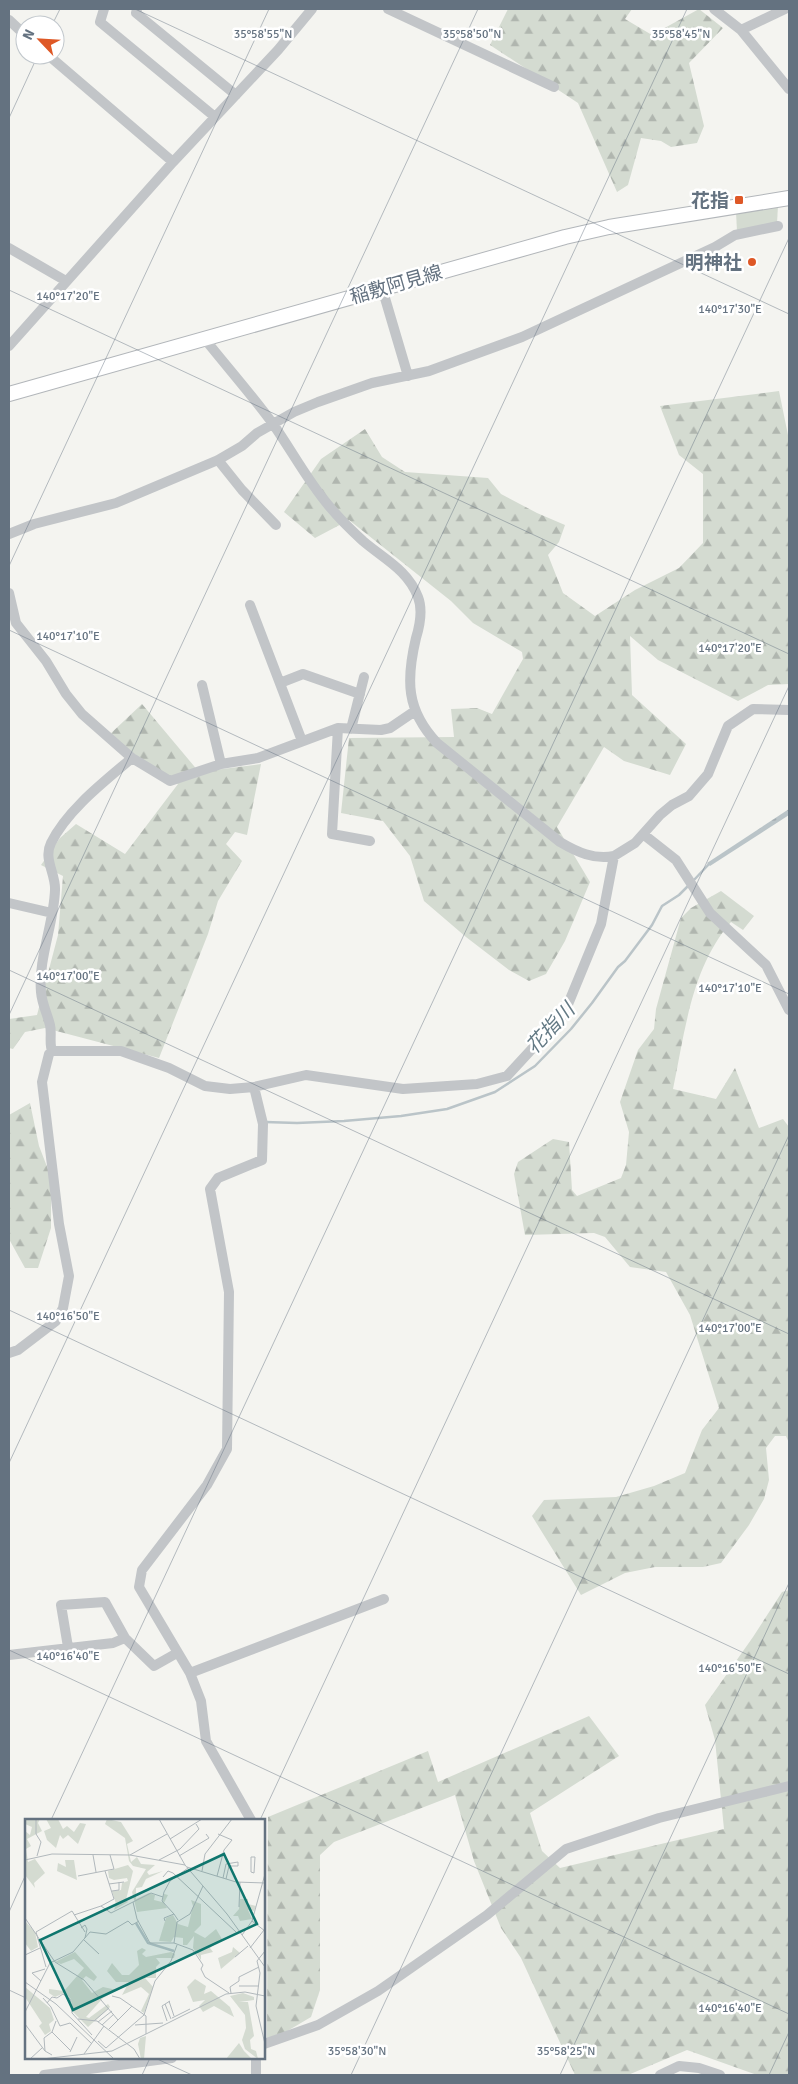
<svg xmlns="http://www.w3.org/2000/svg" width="798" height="2084" font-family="Signika,'Noto Sans JP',sans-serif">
	<defs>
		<pattern id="grass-tufts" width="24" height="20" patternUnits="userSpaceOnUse" patternTransform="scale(1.25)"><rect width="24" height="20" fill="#d4dbd1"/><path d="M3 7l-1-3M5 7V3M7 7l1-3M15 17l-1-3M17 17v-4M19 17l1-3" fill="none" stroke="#b0b6af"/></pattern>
		<pattern id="forest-firs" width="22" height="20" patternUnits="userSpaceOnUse" patternTransform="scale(1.25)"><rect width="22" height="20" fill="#d4dbd1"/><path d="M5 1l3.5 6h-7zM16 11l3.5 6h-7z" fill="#b0b6af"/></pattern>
		<pattern id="water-ripples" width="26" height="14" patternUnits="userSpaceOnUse" patternTransform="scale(1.25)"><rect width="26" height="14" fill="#bac4c8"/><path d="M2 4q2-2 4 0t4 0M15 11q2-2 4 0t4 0" fill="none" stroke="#9ba4a8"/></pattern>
	</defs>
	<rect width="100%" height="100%" fill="#f4f4f0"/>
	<path fill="url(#grass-tufts)" d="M715,247L723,265L708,273L699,254Z"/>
	<path fill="url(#forest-firs)" d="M508,9H632L625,19L652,35L699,9L723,28L689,63L704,126L697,143L671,147L661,141L641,138L628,185L617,192L578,103L490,45Z
		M779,391L789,440V684L768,685L738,701L658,660L630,636L632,695L686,744L670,775L624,761L604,747L557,827L590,882L565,941L546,974L529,981L509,970L466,937L424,901L410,856L383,821L341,813L349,738L454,737L451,709L477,708L492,714L523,659L522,652L473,623L451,601L349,520L315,538L284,512L321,459L365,429L382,457L405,472L488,478L501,494L537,513L565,525L559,542L548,555L563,593L595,616L635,590L679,568L703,543V474L679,455L660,406Z
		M142,704L199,772L261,764L247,835L235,832L226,844L242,861L218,901L208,934L159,1058L45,1028L25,1032L13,1049L9,1048V1019L37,1015L58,935L63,876L41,865L60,838L76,824L125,854L178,784L108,736Z
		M721,891L754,916L743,930L731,922C691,968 685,1032 673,1089L716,1099L735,1068L759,1128L783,1119L789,1127V1443L786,1436H775L766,1448L769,1480L764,1499L749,1525L721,1563L703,1567H655L625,1573L581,1595L532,1516L544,1500L616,1497L654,1486L685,1473L702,1430L719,1408L690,1315L666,1272L630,1267L605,1237L594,1233L525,1235L514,1174L518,1162L553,1139L569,1142L572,1190L577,1196L621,1178L626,1165L629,1132L620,1102L638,1050L654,1029L656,1009L681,918L691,908Z
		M30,1103L39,1146L51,1177V1228L38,1268H25L9,1239V1115Z
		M789,1590V2075H757L687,2050L628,2075H575L521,1958L501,1928L474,1861L455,1795L334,1842L320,1855V1990L311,2017L267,2043L268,1817L428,1751L438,1782L589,1716L619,1756L530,1813L542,1851L560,1868L724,1829L715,1740L705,1705L753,1637L782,1592Z"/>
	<path fill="#d4dbd1" d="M778,206L777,223L737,231L736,212Z"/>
	<path fill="url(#water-ripples)" d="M789,809V815L710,866L707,863Z"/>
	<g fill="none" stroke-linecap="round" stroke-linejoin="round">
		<path stroke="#bac4c8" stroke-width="2.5" d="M693,881L710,863
			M265,1122L297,1123L344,1121L401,1116L447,1109L495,1092L535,1066L571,1029L592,1003L618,967L625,961L652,925L662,906L679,895L689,885"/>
		<g stroke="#b2b6ba" stroke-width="16">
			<path id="major" d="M9,394L565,237L609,227L789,198"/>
		</g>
		<path stroke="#c2c5c8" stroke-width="10" d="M104,9L100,22L215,117
			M137,9L136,13L236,95
			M388,9L554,87
			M714,9L741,30L789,89
			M9,20L25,35
			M741,30L785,9
			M48,55L173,162
			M9,248L66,281
			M382,288L408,376
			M204,338C227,367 252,395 273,424C292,451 307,480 329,506C339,518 351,530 363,541C384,559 408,570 418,597C423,610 420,625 416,638C406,680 406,710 437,743L560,842C577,852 594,860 614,856
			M9,346L173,162L278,50L312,9
			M218,460L242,490L276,525
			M9,534L34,524L116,503L218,460L242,446L257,433L294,412L318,402L372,383L429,371L522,337L715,247L735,235L778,226
			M9,593L16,623L46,661L66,694L82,714L132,758L170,781L221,764L258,758L338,728
			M250,605L302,741
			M280,683L303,674L360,694
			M202,685L221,764
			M351,729L364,677
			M643,834L676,860L710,913L766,965L789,1010
			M370,841L332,834L338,728L381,730L390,728L415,711
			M9,903L52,913
			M52,1051C49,1043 52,1033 50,1025C47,1013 42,1004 41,992C38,959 54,923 55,890C56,874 43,859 51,843C67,810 105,781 132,758
			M9,1353L18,1350L56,1321L63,1308L69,1276L59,1224L42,1082L49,1054L52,1051H121L169,1068L205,1086L230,1089L254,1087L306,1075L403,1089L477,1084L507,1076L564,1014L601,924L614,856L635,843L660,815L672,805L689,796L708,774L728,726L753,709L789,710
			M68,1647L61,1605L105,1602L125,1638L154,1666L177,1653
			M9,1655L113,1643L125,1638
			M190,1673L384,1599
			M251,1820L206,1741L201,1701L190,1673L139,1587L142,1570L207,1485L227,1449L229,1292L210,1189L218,1178L262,1160L263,1124L254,1087
			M264,2044L318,2025L378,1991L487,1915L566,1849L659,1818L789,1786
			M256,2058V2075
			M44,2075L172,2058
			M660,2075L679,2066L699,2068L720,2075"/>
		<use href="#major" stroke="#fff" stroke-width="14"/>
	</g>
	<path fill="none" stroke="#647280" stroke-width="1" stroke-opacity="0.45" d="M135,9L789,314M52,25L60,9M9,118L38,55M9,290L789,654M9,566L269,9M9,630L789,994M9,970L789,1334M9,1015L478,9M9,1310L789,1674M9,1463L687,9M9,1650L789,2014M51,1820L789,238M260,1820L789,686M9,1912L26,1874M9,1990L26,1998M155,2058L192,2075M142,2075L150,2058M351,2075L789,1135M560,2075L789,1583M769,2075L789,2032"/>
	<g fill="#de5826" stroke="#fff" stroke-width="2">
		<rect x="734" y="195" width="10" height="10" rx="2.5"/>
		<circle cx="752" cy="262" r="5"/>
	</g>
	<g text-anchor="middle" stroke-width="5" stroke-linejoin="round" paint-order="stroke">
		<g font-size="19" font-weight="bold" fill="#647280" stroke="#fff" text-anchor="end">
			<text x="729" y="207">花指</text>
			<text x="742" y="269">明神社</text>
		</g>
		<g font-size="19" fill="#647280" stroke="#fff">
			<text transform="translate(396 284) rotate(-16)" y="7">稲敷阿見線</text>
		</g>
		<g font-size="20" font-style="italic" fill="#647a85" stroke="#fff">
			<text transform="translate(550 1028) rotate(-47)" y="7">花指川</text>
		</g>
	</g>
	<g transform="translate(25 1819)">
		<rect width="240" height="240" fill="#f4f4f0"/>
		<path d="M0,0H15L13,4L17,12L2,20L6,27L1,30L3,43L10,40L20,54L9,64L10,69L0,56V12L5,16L7,8L0,5ZM21,0H33L38,10L42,7L49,13L55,4L61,5L53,25L43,16L38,20L35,16L31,29L22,21L19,12L26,9ZM82,0L96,3L108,22L102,25L106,43L112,38L116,45L130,46L122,53L124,56L138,52L121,60L117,68L111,69V80L124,74L130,76L129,81L137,83L139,75L143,76L139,84L142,89L112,93L107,73L121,50L108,47L104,42L100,19L80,5ZM40,41H49L52,61L32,52L33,44L41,48ZM103,46L108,52L101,81L103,83L89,91L91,85L87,72L96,71L97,64L103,62L102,59L89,61L84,59L83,52ZM215,80H223V85L231,87L229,92L223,91L227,100L215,102L213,97H208L214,90ZM166,81L176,85V106L169,113L180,119L191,110L197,120L185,129L188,133L176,136V141L168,129L169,117L162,126H158V119L149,118L146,123L134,122L141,99L148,96L153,105L163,108L168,87ZM0,102L10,113L13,128L6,132L0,124ZM208,128L215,134L196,150L193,139L207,133ZM117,129L121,131L117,135L121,138L146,133L150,135L149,139H131L135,144L131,148V159H120L128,168L119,194L116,192L124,175L116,168L97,176L104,163H91L82,152L87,144L97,156H104L114,146L112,132ZM50,133L72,158L69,162L61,157L57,161L67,174L78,168L92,171L78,179L61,198L64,199L83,185L85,188L63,208L47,192L46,180L39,174L30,178L24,174V170L39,172L59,149L49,140L36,145L30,143ZM170,160L181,167L179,175L186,172L205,188L209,198L189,187L178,193L174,187L180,181L168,183L162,168ZM0,168L25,189L29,201L24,205L26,212L20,216L14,207L17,204L0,178ZM218,174L229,178V181L214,183H223L229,217L225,221L226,230L231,232L233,240L220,230L217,221L221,209L220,196L205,177ZM121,217L119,240H116L113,225L115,219ZM214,224L219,232L227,240H201Z" fill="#d4dbd1"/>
		<path fill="none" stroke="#bac4c8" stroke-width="2.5" d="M111,104L123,124L149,132"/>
		<path fill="none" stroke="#b1b8bc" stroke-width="1" d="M11,0V15L16,23L12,37M134,0L160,46L202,95L240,148M145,20L177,0M68,36L71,53M105,36L142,15M154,37L184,19L181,15M226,38H230L229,54L226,53ZM0,41L27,35L105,36L160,46M134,41L155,30L174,10L171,5M162,48L211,63L240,64M177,52L180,35L207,0M53,57L89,50L85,36M192,57L199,31L207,21L193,15M138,58L143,52L148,54L211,113M198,59L201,45L213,43V47H204L201,60M84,65L99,63M87,72L94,71V63M108,83L126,74L138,78M76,87L89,80L80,52M214,88L215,63M149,95L137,82L139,73L145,62L163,49M49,96L76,87L86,94L108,83L112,100L125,124H149L168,131L178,146L176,150L180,158L204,174M0,99L30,143L59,161L93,201M140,102L139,99L149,95L153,101M227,102L240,112M56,109L60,106L62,110L60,119M217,116L227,102L240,55M59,121L74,135M149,124L152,103L165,95L178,67M225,129L239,111M240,132L232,142L235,154L231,187L240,225M0,136L15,129M210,138L223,127M21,148L11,113L47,92L60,113M16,162L7,154L20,150M0,163L31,185L89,240M214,167H234M206,174L205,168L214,162V158L234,148M87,177L95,179L121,197V215M18,179L26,188L35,207L45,204L67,225M144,182L149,197M22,184L27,178L32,179L38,175L45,180L47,194L67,216M140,185L146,200M0,193L25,144L48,133L65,113L81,115L103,102L107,106L114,102M147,199L165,190M53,200L72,202L109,230L115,240M31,202L27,213L46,232M69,202L84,189M142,202L137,187L145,182M73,203L87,192M0,205L20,232M77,206L89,195M110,206L138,204M84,210L107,187M73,222L81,229L119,196L130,162L146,142L152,126M45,233L52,218M59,235L79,207M27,236L20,232L19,219L27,213M5,240L17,229M17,240L87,232L201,175L220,173L240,177"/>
		<path fill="#0f766e" fill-opacity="0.15" stroke="#0f766e" stroke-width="2.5" d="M199,35L232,105L48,191L15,121Z"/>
		<rect width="240" height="240" fill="none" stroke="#647280" stroke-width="2.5"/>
	</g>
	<g font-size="12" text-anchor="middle" fill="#647280" stroke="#fff" stroke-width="5" stroke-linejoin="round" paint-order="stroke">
		<text x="263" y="38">35°58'55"N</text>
		<text x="472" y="38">35°58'50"N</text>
		<text x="681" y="38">35°58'45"N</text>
		<text x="68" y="300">140°17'20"E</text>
		<text x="730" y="313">140°17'30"E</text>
		<text x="68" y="640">140°17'10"E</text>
		<text x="730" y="652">140°17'20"E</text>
		<text x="68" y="980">140°17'00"E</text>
		<text x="730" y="992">140°17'10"E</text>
		<text x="68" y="1320">140°16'50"E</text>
		<text x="730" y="1332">140°17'00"E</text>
		<text x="68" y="1660">140°16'40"E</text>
		<text x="730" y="1672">140°16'50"E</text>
		<text x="730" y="2012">140°16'40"E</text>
		<text x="357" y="2055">35°58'30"N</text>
		<text x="566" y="2055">35°58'25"N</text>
	</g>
	<rect width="798" height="2084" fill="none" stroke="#647280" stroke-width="20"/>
	<g transform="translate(40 40) rotate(295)"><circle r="24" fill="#ffffff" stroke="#c1c7cc"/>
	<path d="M0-4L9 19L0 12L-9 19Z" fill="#de5826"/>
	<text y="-8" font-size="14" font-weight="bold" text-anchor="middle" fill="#647280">N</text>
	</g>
</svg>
